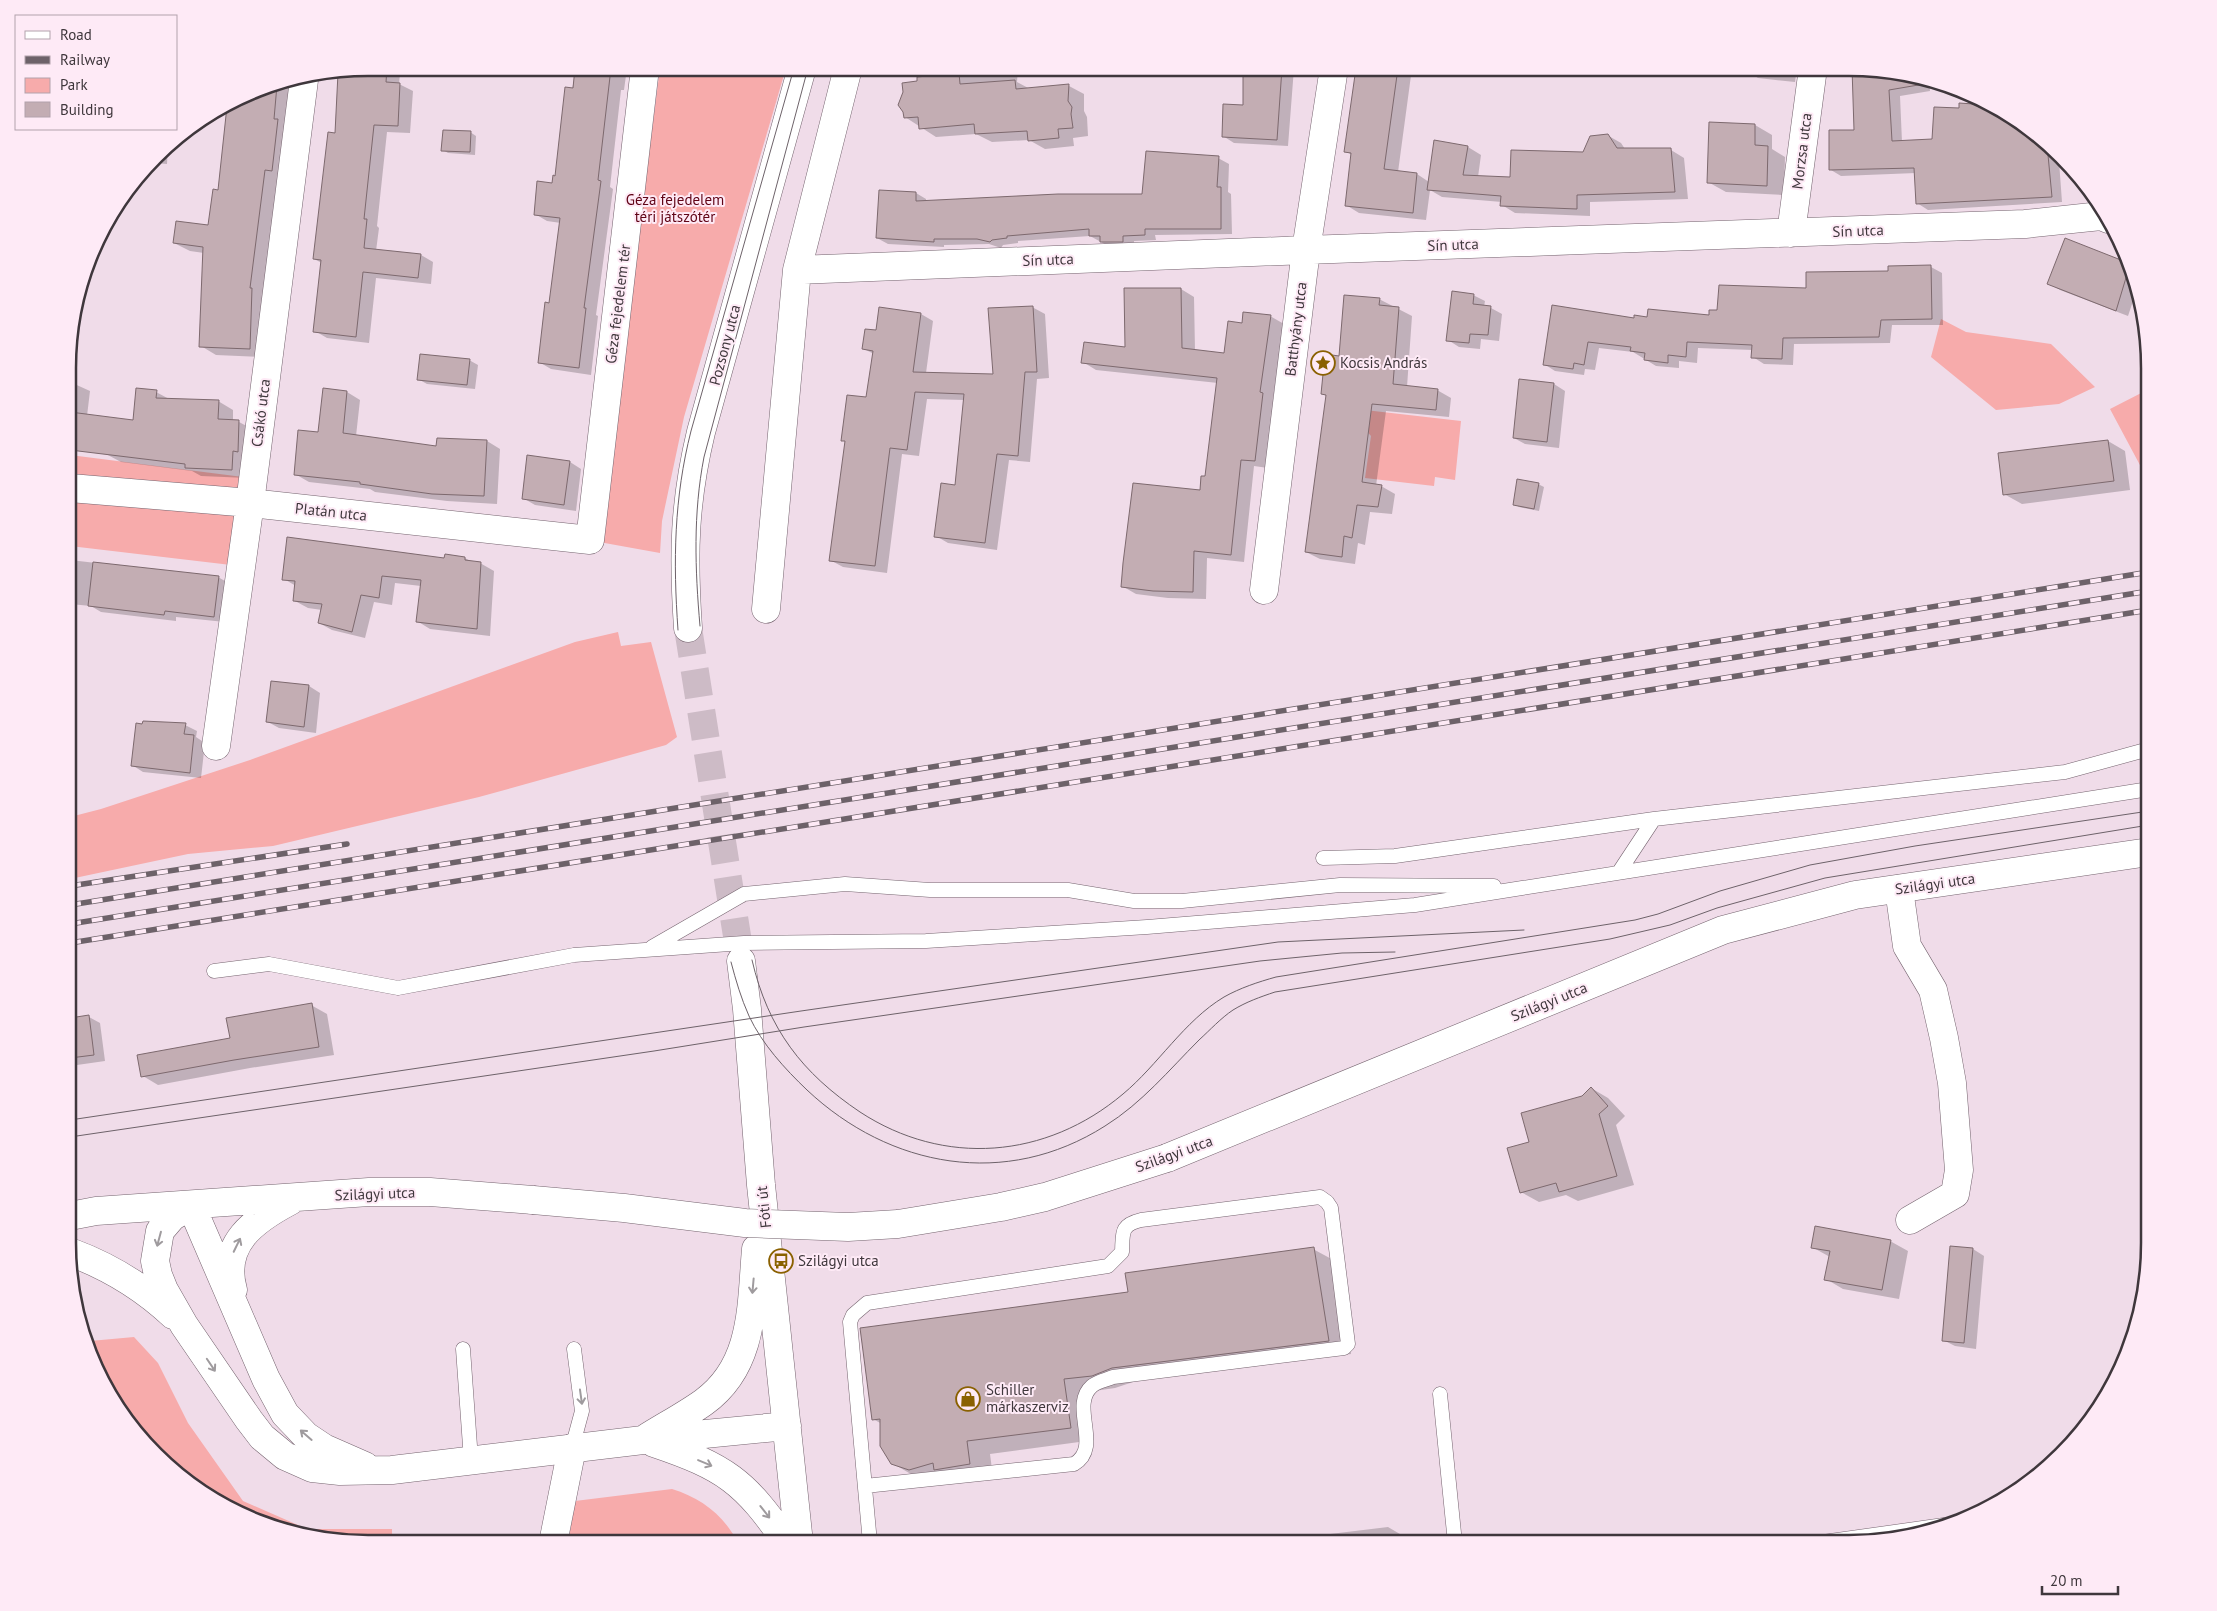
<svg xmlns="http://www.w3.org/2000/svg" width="2217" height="1611" font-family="'PT Sans',sans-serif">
	<rect width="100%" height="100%" fill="#f0dce9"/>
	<path fill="#f7abab" d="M660,68H786L684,417L662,521L660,553L599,542Z
		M1941,319L1966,332L2051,344L2095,387L2059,404L1996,410L1931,357Z
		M2149,389V482L2110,409Z
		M1365,410L1461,421L1455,480L1435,477L1434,486L1365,478L1371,436L1363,427Z
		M70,455L243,477L231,565L70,546Z
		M618,632L621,646L651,642L677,737L666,745L479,797L273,846L188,854L70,879V817L101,809L250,760L575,642Z
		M134,1337L158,1363L188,1423L243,1501L307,1529H392V1543H349L271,1527L185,1481L108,1393L90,1341Z
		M672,1489C701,1498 724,1515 738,1543H568L575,1501Z"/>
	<path fill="#0003" d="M368,68H391L400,73L399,84L413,91L410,133L387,132L377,226L379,228L376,251L421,255L433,262L431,284L376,278L369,343L327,338L315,331L322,263L314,259L336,134L339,73Z
		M576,68H627L624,90H621L610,187L613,189L596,315L598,316L591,375L551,369L539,362L550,304L561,223L547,221L535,214L556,177Z
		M931,68H1018L1017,82L1030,89L1069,86L1084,94V111L1087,117L1088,136L1073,138L1074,146L1045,149L1029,140L992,142L976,134L936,137L905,117L918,83L930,77Z
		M1237,68H1294L1288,146L1234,143L1223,136L1244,107L1245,71Z
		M1357,68H1412L1398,172L1417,174L1429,182L1435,142L1468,147L1481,155L1478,177L1511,178L1584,153L1607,135L1621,143L1625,149L1671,150L1684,158L1688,199L1590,202V216L1515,213L1502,205V202L1442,197L1430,190L1426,220L1359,213L1346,205L1352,155L1345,151Z
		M1747,68H1797L1795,82L1758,78L1747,71Z
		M1868,68L1929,82L1930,91L1900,96L1902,142L1934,140L1960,109L1983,106H1990L2032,130L2060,156L2059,161L2062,202L1928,210L1917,203L1916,173L1841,176L1831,170L1855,131Z
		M294,82L265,357L216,355L201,346L204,253L190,251L174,243L210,227L219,191L228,111L222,110L253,90Z
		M1735,124L1755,125L1772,135V149L1785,157L1784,195L1726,192L1708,182Z
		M470,132L476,136L475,155L448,153L443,150Z
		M168,145L167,164L154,163Z
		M1218,158L1229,164L1228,192L1231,194L1232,234L1155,235L1156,240L1134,241V247L1112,248L1090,236L1018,241V243L1003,245L1001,248L989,244L944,245V247L888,244L877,238L916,193L926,199V201L1143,195Z
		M2126,264L2135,295L2128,316L2060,290L2049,284Z
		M1931,267L1942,273L1943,325H1892L1890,343L1794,344L1793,365L1764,364L1753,357V350L1698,348L1697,363L1679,361V368L1656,366L1633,352L1599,348L1595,370L1585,369L1584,375L1555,371L1544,364L1553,307L1635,319L1710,317L1719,312L1808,290L1889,272Z
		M1181,289L1194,297L1195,351L1225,354L1243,325L1270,316L1284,324L1273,400L1276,402L1268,468L1254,466L1244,562L1207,558L1206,599L1168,598L1136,594L1122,586L1201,492L1206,478L1218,383L1096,370L1083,362L1126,348Z
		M1473,295L1485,301L1484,307L1491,308L1502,314L1499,341L1481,339L1480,349L1459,347L1448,340Z
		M1379,299L1412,316L1407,387L1437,390L1451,398L1449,417L1386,411L1376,486H1381L1395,494L1392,514L1370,512L1365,545L1358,543L1355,564L1320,559L1306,552L1327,396L1322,394L1340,357Z
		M1032,307L1045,314L1049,378L1037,379L1030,462L1009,460L997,550L948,543L936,536L956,486L965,400L927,399L919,456L902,454L887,573L843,567L830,560L846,442L842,440L867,399L874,354L864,349L877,331L921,314L933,321L926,373L994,375Z
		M469,360L478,365L475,389L427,384L418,379Z
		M1521,381L1554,384L1565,391L1559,448L1525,444L1514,438Z
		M70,382L90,391L87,416L134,422L156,392L171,400L218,401L233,410V421L239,422L254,430L247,478L201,476L192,471L121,462L106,454L70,450Z
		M324,389L347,392L360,400L356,436L438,447L487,441L500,449L497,504L447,501L375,492L370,489L309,482L295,474L319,433Z
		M2108,441L2125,451L2130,490L2022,504L2004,494Z
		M570,462L581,469L576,511L535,505L523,498Z
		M1538,484L1544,487L1539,511L1519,507L1514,504Z
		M465,558L472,562L480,563L494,571L490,636L430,629L417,621L421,586L395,583L392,605L374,602L365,638L332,630L319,623L322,610L308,608L295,601L296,586L284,579Z
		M70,560L218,577L230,584L225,622L176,617V621L101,612L91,606L70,604Z
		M309,686L320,693L316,733L279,728L268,722Z
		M185,725L197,731L196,737L205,743L201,778L143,772L132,765Z
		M311,1005L327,1014L334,1055L250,1068L158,1085L143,1076Z
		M89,1017L100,1023L105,1061L70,1066V1019Z
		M1591,1088L1608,1098L1625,1116L1616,1125L1634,1185L1578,1201L1566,1195L1539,1202L1521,1192L1531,1143Z
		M1890,1241L1908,1251L1899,1299L1843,1289L1826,1279L1830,1257L1812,1247Z
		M1313,1249L1337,1262L1351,1354L1136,1381L1115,1388L1087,1392L1094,1440L990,1454L993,1477H916L892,1463L882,1424L873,1419L1130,1293Z
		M1973,1249L1984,1256L1976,1349L1955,1346L1943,1340Z
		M1388,1527L1405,1537L1406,1543H1297V1538Z"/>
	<path fill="#c3adb3" stroke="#7d696e" d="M368,68H387L386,82L400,83L398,126L374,125L364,219H367L364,248L421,254L418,278L363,272L356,337L313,332L321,260L313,259L328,132L335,133L338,73Z
		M575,68H611L598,180L601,181L584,308H586L579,368L538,363L545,302L549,303L560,218L534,215L537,181L552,183L553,175L555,176L565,87L573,88Z
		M1243,68H1282L1277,140L1222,137L1223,104L1243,105Z
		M1356,68H1398L1384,169L1417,173L1413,213L1345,206L1351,153L1344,152Z
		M1852,68H1868L1930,83L1889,90L1892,141L1932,139L1934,107L1959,108V103L1988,105L2032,130L2050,147L2048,155L2052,197L1916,204L1914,168L1829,170V130H1854Z
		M959,73L960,84L1015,80L1016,89L1069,84L1068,101L1072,107L1071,114L1073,128L1058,129L1059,138L1028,141L1027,131L975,134L974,124L919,129L918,117L904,118L903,112L898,105L903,92L902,83L917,81V77Z
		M277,85L274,119H278L272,171L265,170L250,288H252L250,349L199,347L203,247L173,243L176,221L208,225L213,189L218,190L227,106L253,90Z
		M1709,122L1755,124V145L1768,146L1767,186L1707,183Z
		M443,130L471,131L470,152L441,151Z
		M1608,134L1617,148H1671L1675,192L1577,195V209L1500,206L1501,196L1427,190L1434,140L1468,146L1463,175L1510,177L1511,150L1583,152L1590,136Z
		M1146,151L1219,156L1217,187H1221V229H1145V235L1123,236V242H1100V236H1089V229L1007,236V238L992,240L990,242L977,239H934V242L876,238L879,190L916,192V201L1058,194H1142Z
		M2065,238L2126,262L2128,271L2116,311L2047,284Z
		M1931,265L1932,319L1881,320L1879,337L1783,338L1782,359L1751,358L1752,345L1687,342L1686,357L1668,355V363L1644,360L1645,353L1630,351L1631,347L1588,342L1584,365L1574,363L1573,369L1543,365L1552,305L1634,318V315L1647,317L1648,309L1709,315V310H1717L1719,285L1806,288V272L1888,271V266Z
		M1124,288H1181L1182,348L1224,353L1228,321L1242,323L1243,312L1271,315L1260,392L1263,393L1255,461L1241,460L1231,555L1194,551L1193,592L1153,591L1121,587L1123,563L1133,483L1200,490L1201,476H1205L1217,378L1081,363L1084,342L1125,347Z
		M1452,291L1474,294L1473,304L1491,306L1488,335L1470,334L1469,343L1446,341Z
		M1344,295L1380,298L1379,305L1399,307L1393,384L1438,389L1436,410L1372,404L1362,482L1382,485L1378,507L1357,505L1352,538L1344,536L1342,557L1305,552L1326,395L1321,394L1325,354L1339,356Z
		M1033,306L1037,372H1025L1018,456L997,454L985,543L934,537L941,483L955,485L964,394L915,392L907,450L890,448L875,566L829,561L845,441H841L847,395L866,397L873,351L862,349L865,329L876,330L879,307L921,313L913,372L993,374L988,308Z
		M420,354L470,359L467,385L417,380Z
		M1519,379L1554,383L1547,442L1513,438Z
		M136,388L157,390L156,398L219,400L218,419L239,420L238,452L233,451L232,470L185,468V464L70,450V412L133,420Z
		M323,388L347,391L343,433L436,446L437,438L487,440L484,496L432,494L360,484V482L294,475L298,430L318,432Z
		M2108,440L2114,481L2003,495L1998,453Z
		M527,455L570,461L564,505L522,499Z
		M1517,479L1539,483L1534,509L1513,505Z
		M287,537L444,558L445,554L465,557V560L481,562L477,629L416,622L421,580L382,576L379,598L361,595L352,632L318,623L322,604L293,601L295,581L282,580Z
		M93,562L219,576L214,617L165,611L164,615L88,606Z
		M271,681L309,685L304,727L266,722Z
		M143,721L186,723L184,734L194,735L190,773L131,766L136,723L142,724Z
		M312,1003L319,1047L234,1060L141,1077L137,1055L230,1038L226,1018Z
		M89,1015L94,1055L70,1058V1018Z
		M1591,1087L1608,1106L1599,1114L1617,1176L1559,1192L1556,1183L1520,1193L1507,1148L1529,1142L1521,1113L1582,1096Z
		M1815,1226L1891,1240L1882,1290L1824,1280L1830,1251L1811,1248Z
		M1950,1246L1973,1248L1964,1343L1942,1341Z
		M1314,1247L1329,1341L1112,1368L1092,1376L1064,1379L1071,1428L967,1441L970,1464L934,1470L933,1463L909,1470L891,1464L880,1446V1419L872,1420L860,1328L1128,1292L1125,1273Z"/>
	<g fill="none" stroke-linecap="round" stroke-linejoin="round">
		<path stroke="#cdbbc6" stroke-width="28" stroke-dasharray="28 14" stroke-linecap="butt" d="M688,628L741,961"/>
		<g stroke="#75646f" stroke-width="15">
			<path id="service" d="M1323,858L1395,856L1654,819
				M1619,872L1654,819L2065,772L2149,749
				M652,947L744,894L845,884L930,890H1068L1134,901H1182L1340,885L1494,886
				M214,971L269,964L398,988L574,955L744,943L926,941L1147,927L1415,905L2149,789
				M463,1349L471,1460
				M1440,1394L1455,1543
				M572,1448L582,1411L574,1349
				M865,1486L1074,1464C1103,1447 1069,1406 1092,1386C1098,1381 1106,1380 1113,1377L1344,1348L1348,1344L1331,1208L1327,1202L1320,1197L1141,1220C1120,1225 1123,1233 1122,1252L1108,1266L867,1303L853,1315L850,1322L870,1543
				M1816,1543L1944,1525"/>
		</g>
		<g stroke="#75646f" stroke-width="29">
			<path id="minor" d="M1791,233L1813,68
				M797,270L1306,250L2025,224L2101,216L2108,219
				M70,488L250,503L590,540L645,68
				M1264,590L1306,250L1334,68
				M766,609L797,270L848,68
				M216,746L250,503L304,80
				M1899,889L1907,946L1933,990L1944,1038L1952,1083L1959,1170L1955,1194L1910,1220
				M553,1543L572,1448"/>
		</g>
		<g stroke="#75646f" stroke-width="29">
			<path id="tertiary" d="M688,628C683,555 684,503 701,432L802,68
				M741,961L747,1009L761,1185L799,1543
				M1167,1158L1723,930L1855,895L2149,852
				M191,1205L172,1217L160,1231L155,1261L158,1275L164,1290L184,1325L249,1420L262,1437L285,1456L312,1468L340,1471L392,1470L643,1440L787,1426
				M191,1205L266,1379L285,1414L306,1436L324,1448L365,1466
				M70,1216L96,1211L369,1192H430L533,1200
				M70,1252C108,1266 143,1287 173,1315
				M233,1290C220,1244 254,1220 290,1201
				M646,1438C665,1426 686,1415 704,1402C755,1365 751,1304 756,1249
				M654,1443C725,1467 745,1481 787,1543"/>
		</g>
		<use href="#service" stroke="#fff" stroke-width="14"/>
		<use href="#minor" stroke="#fff" stroke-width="28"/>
		<use href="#tertiary" stroke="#fff" stroke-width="28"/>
		<path stroke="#6d6269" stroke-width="1" d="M700,626C695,569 693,514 704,457L808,68
			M678,630C673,561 674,498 691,431L794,68
			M752,960C768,1029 802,1073 860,1112C944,1167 1046,1159 1123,1094C1158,1065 1184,1021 1224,997C1240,988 1258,982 1276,977L1635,920L1658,914L1720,891L1810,865L1915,846L2149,811
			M731,962C736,981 741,998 749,1016C762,1044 785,1069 807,1090C890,1168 1006,1189 1105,1126C1142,1103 1169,1070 1199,1040C1210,1030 1221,1018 1233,1010C1246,1002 1260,997 1275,992L1610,939L1670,925L1717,908L1825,878L2149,825
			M70,1120L801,1011L1278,942L1524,930
			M70,1137L654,1051L804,1027L1260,961L1342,953L1395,952"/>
		<g stroke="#6d6269" stroke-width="5.5">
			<path id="rail" d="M70,886L347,844
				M70,905L2149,572
				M70,924L2149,591
				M70,943L2149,610"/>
		</g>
		<use href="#rail" stroke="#feeaf6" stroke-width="4" stroke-dasharray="11" stroke-linecap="butt"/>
		<g stroke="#75646f" stroke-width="29" stroke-linecap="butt">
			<path id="tertiary-bridge" d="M533,1200L624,1208L745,1223L848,1227L898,1224L1001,1207L1045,1197L1167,1158"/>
		</g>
		<use href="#tertiary-bridge" stroke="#fff" stroke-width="28"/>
	</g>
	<defs><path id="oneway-shaft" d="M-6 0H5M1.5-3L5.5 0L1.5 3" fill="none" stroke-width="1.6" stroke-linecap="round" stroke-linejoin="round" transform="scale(1.25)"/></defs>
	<g stroke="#9f9b9e">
		<use href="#oneway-shaft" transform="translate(159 1239) rotate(105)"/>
		<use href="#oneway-shaft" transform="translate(237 1245) rotate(-64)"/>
		<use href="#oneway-shaft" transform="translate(753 1286) rotate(95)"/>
		<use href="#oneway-shaft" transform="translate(211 1365) rotate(56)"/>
		<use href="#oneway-shaft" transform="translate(581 1397) rotate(82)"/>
		<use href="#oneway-shaft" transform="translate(306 1435) rotate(-139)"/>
		<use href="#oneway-shaft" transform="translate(705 1463) rotate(23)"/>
		<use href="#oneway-shaft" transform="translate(765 1512) rotate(52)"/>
	</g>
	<defs>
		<g id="sight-ring" transform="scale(1.25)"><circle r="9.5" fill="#feeaf6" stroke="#8a6101" stroke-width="1.5"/><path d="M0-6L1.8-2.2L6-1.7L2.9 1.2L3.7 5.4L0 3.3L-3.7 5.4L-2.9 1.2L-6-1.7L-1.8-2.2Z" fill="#8a6101"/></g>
		<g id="bus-ring" transform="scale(1.25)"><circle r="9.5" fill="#feeaf6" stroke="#8a6101" stroke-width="1.5"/><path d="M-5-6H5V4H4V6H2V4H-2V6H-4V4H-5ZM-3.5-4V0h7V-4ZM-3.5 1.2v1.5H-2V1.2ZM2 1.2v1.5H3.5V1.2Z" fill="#8a6101"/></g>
		<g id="shop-ring" transform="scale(1.25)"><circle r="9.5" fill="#feeaf6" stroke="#8a6101" stroke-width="1.5"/><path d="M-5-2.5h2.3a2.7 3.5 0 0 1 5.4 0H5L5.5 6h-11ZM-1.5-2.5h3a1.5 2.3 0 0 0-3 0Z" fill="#8a6101"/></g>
	</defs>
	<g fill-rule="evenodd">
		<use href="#sight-ring" x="1323" y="363"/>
		<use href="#bus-ring" x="781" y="1261"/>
		<use href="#shop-ring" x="968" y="1399"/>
	</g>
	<g text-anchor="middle" stroke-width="4" stroke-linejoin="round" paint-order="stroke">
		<g font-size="15" fill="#3f373c" stroke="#feeaf6">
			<text transform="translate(1802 151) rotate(-83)" y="5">Morzsa utca</text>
			<text transform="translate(1858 231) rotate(-2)" y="5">Sín utca</text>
			<text transform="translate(1453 245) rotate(-2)" y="5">Sín utca</text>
			<text transform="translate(1048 260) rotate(-2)" y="5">Sín utca</text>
			<text transform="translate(618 304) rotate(-83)" y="5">Géza fejedelem tér</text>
			<text transform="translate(1296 329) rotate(-83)" y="5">Batthyány utca</text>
			<text transform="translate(725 345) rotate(-75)" y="5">Pozsony utca</text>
			<text transform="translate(261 413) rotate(-83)" y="5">Csákó utca</text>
			<text transform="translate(331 512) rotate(6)" y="5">Platán utca</text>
			<text transform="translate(1935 884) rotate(-8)" y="5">Szilágyi utca</text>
			<text transform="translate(1549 1002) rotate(-22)" y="5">Szilágyi utca</text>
			<text transform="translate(1174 1154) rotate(-20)" y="5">Szilágyi utca</text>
			<text transform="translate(375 1194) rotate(-2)" y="5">Szilágyi utca</text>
			<text transform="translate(764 1207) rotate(-96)" y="5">Fóti út</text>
		</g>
		<g font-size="15" fill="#600416" stroke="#feeaf6">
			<text x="675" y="205">Géza fejedelem<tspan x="675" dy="17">téri játszótér</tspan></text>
		</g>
		<g font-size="15" fill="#3f373c" stroke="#feeaf6" text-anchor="start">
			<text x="1340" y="368">Kocsis András</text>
			<text x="798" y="1266">Szilágyi utca</text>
			<text x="986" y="1395">Schiller<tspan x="986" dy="17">márkaszerviz</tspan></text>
		</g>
	</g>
	<path d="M0 0H2217V1611H0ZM368 76H1849A292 292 0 0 1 2141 368V1243A292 292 0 0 1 1849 1535H368A292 292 0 0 1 76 1243V368A292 292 0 0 1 368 76Z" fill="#feeaf6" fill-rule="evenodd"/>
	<path fill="none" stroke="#3f373c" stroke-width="2.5" d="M368 76H1849A292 292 0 0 1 2141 368V1243A292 292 0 0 1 1849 1535H368A292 292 0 0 1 76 1243V368A292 292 0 0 1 368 76Z"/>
	<rect x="15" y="15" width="162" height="115" fill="#feeaf6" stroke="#b2a2ac"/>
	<rect x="25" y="31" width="25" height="8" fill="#ffffff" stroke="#b2a2ac"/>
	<text x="60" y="40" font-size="15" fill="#3f373c">Road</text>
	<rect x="25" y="56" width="25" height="8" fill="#6d6269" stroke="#b2a2ac"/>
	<text x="60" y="65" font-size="15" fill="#3f373c">Railway</text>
	<rect x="25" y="78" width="25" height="15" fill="#f7abab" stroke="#b2a2ac"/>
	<text x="60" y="90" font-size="15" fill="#3f373c">Park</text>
	<rect x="25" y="102" width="25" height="15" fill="#c3adb3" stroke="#b2a2ac"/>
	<text x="60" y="115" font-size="15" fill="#3f373c">Building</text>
	<path d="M2042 1586v8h76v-8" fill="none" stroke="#3f373c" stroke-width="2.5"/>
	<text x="2050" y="1586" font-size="15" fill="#3f373c" stroke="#feeaf6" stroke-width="4" paint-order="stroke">20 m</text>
</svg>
